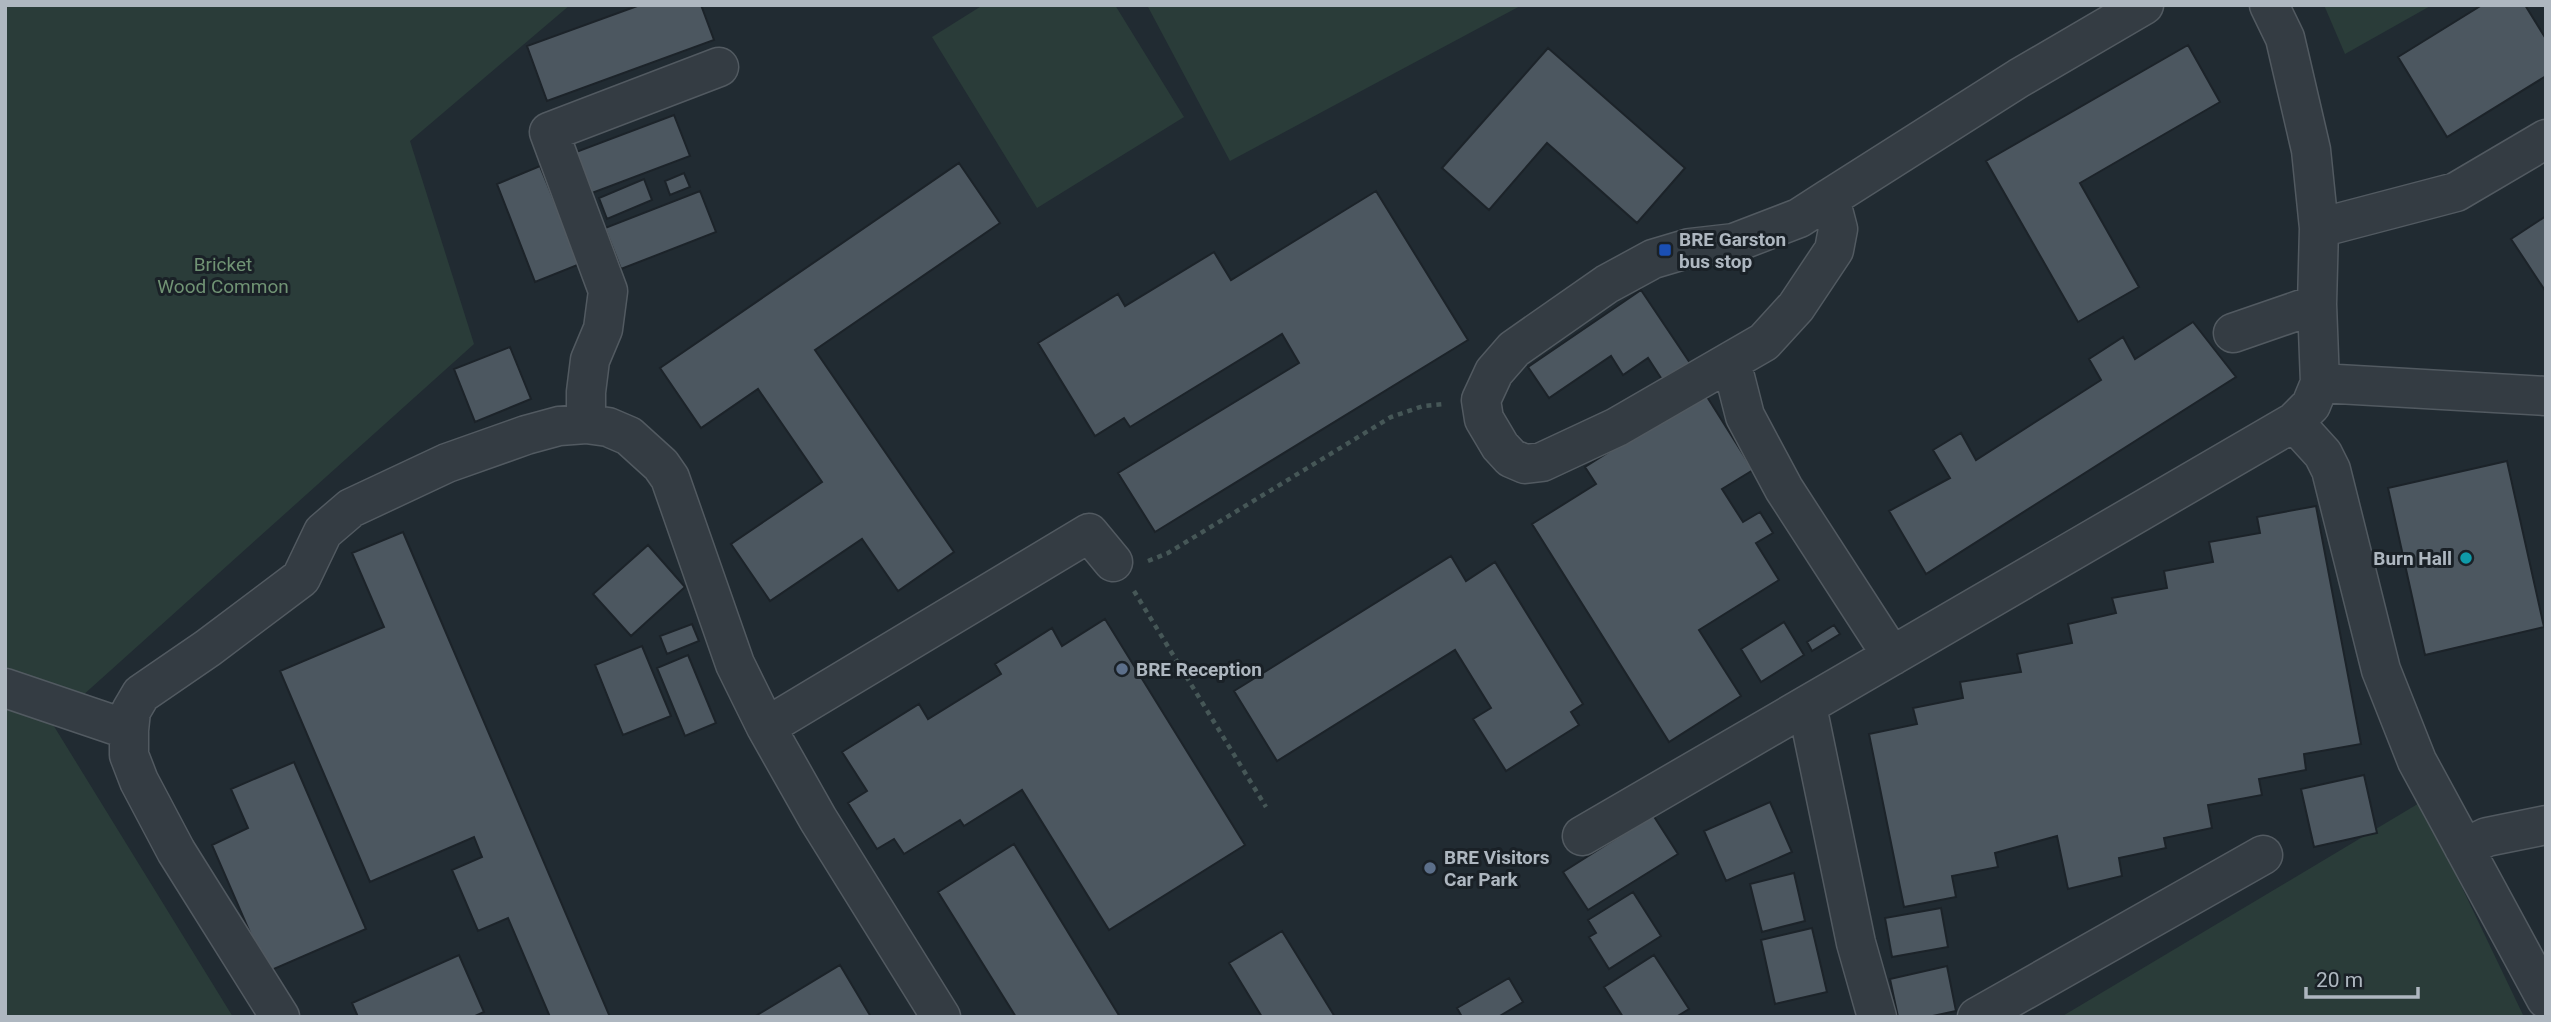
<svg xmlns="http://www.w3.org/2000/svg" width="2551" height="1022" font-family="Roboto,sans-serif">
	<rect width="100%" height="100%" fill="#212b32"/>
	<path fill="#2a3c39" d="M5,5H570L410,141L474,344L52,723L233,1017H5Z
		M983,5H1115L1184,117L1037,208L932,37Z
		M1147,5H1522L1230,161Z
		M2324,5H2432L2345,54Z
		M2421,802L2524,1017H2061Z"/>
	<path fill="#4c5760" stroke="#1c2329" stroke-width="2" d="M640,5H701L714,40L547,101L527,46Z
		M2482,5H2525L2546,39V76L2447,137L2398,57Z
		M2188,45L2220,102L2080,183L2139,287L2078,322L1986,161Z
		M1548,48L1685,168L1637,223L1547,143L1489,210L1442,168Z
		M674,115L690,156L592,193L576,152Z
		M959,163L1000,223L815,350L954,552L898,591L862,539L770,601L731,544L822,482L758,389L701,428L660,368Z
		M540,166L580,264L535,282L497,184Z
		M684,173L690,187L670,195L665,181Z
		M644,179L652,200L607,219L599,198Z
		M700,191L716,232L621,269L605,228Z
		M1376,191L1468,340L1155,532L1118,473L1299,363L1282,334L1130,427L1124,418L1095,436L1038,343L1118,294L1125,306L1214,252L1231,280Z
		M2546,216V292L2511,239Z
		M1641,290L1690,363L1663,381L1648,358L1623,375L1611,356L1549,398L1528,367Z
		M2193,322L2236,377L1926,574L1889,511L1950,478L1933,450L1961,433L1976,460L2101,380L2089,359L2123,337L2135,359Z
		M510,347L531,399L475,422L454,369Z
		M1704,392L1753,470L1722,489L1743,522L1760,512L1773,533L1756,543L1779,580L1699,630L1741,696L1669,742L1532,524L1596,484L1585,467Z
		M2507,461L2544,627L2425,655L2388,488Z
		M2316,506L2361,744L2304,754L2306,770L2259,779L2262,795L2208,805L2212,828L2164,838L2166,848L2119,858L2122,876L2068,889L2057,836L1995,853L1998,867L1952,876L1956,897L1904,907L1869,734L1917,724L1913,708L1963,698L1960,682L2021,672L2017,654L2072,643L2068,624L2116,613L2112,598L2167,588L2164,571L2213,562L2209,542L2260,533L2257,517Z
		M403,532L610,1017H550L508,918L478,931L452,870L482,857L474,837L370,882L280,671L384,627L352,553Z
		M648,545L685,587L631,636L593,594Z
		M1451,556L1466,581L1495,562L1583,704L1571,712L1579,725L1506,771L1473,719L1491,708L1455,650L1277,761L1234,691Z
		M1105,619L1245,845L1109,930L1022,790L964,826L960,820L904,854L894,839L877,849L848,803L867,791L842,752L919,704L928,719L1001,674L995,664L1052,628L1062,646Z
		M1784,622L1804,655L1761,682L1741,649Z
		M692,624L699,641L667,654L660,636Z
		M1834,625L1840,634L1812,651L1807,642Z
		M642,646L671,716L623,735L595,665Z
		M688,655L716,723L685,736L657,668Z
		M294,762L366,929L267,972L212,845L248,828L231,789Z
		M2364,775L2377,833L2314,847L2301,789Z
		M1770,802L1792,852L1726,881L1704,831Z
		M1653,815L1678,854L1588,910L1563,872Z
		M1014,844L1120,1017H1016L938,892Z
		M1794,873L1805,921L1762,932L1750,884Z
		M1633,892L1661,936L1609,969L1589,937L1596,933L1588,920Z
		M1941,908L1948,947L1892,957L1885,918Z
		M1812,928L1827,992L1775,1004L1761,940Z
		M1282,931L1335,1017H1262L1229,963Z
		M459,955L484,1012L473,1017H358L352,1003Z
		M1654,955L1689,1009L1676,1017H1623L1604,987Z
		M840,965L871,1017H754Z
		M1947,966L1956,1011L1928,1017H1898L1890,979Z
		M1509,978L1523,1002L1498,1017H1462L1457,1008Z"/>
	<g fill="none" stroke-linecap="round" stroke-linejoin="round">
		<g stroke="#525a61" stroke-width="41">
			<path id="minor" d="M1830,198L1838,229L1834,250L1796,307L1764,342L1617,427L1542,462L1525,464L1511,458L1500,446L1484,419L1481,400L1494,372L1514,349L1607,284L1653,259L1690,248L1734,243L1799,218Z
				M1830,198L2019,78L2144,5
				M2319,228L2456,192L2546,139
				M2233,333L2317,304
				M1731,361L1745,416L1784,489L1892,656
				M2320,383L2546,396
				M2294,422L2323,454L2331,470L2381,670L2417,761L2546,999
				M586,424V392L590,360L603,329L608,291L549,132L719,67
				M5,688L129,730
				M1807,706L1856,943L1877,1017
				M766,727L1089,533L1113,562
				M1582,836L2294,422L2311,405L2320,383L2317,304L2319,228L2311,150L2285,38L2269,5
				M2464,848L2487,837L2546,825
				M280,1017L176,851L139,781L129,755V730L131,711L141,694L208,648L301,578L323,532L351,508L447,463L526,435L559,426L586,424L608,427L629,436L661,465L670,478L735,664L766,727L818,819L941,1017
				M1977,1017L2263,855"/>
		</g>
		<path stroke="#465757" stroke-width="4.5" stroke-dasharray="5 5" stroke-linecap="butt" d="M1148,561L1168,553L1391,417L1423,406L1444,404
			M1134,591L1266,807"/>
		<use href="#minor" stroke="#343c43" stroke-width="38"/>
	</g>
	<rect fill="#1a4fb4" stroke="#1a2127" stroke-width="2.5" x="1658" y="243" width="14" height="14" rx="3.5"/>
	<circle fill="#0f9aa8" stroke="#1a2127" stroke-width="2.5" cx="2466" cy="558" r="7"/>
	<g fill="#5c6f8a" stroke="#1a2127" stroke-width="2.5">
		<circle cx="1122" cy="669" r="7"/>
		<circle cx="1430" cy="868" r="7"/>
	</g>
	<g text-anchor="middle" stroke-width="6" stroke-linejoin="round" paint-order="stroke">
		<g font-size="19" font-weight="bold" fill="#aeb7c0" stroke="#1a2127" text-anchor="start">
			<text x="1679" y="246">BRE Garston<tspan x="1679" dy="22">bus stop</tspan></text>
			<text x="2452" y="565" text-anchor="end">Burn Hall</text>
			<text x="1136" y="676">BRE Reception</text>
			<text x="1444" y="864">BRE Visitors<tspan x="1444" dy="22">Car Park</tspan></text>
		</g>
		<g font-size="19" fill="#709374" stroke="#1a2127">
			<text x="223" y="271">Bricket<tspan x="223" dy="22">Wood Common</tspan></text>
		</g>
	</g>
	<rect width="2551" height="1022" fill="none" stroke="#aeb7c0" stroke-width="14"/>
	<path d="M2306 987v10h112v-10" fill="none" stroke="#aeb7c0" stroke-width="3.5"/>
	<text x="2316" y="987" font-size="21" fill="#aeb7c0" stroke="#1a2127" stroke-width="5" paint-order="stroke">20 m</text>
</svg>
